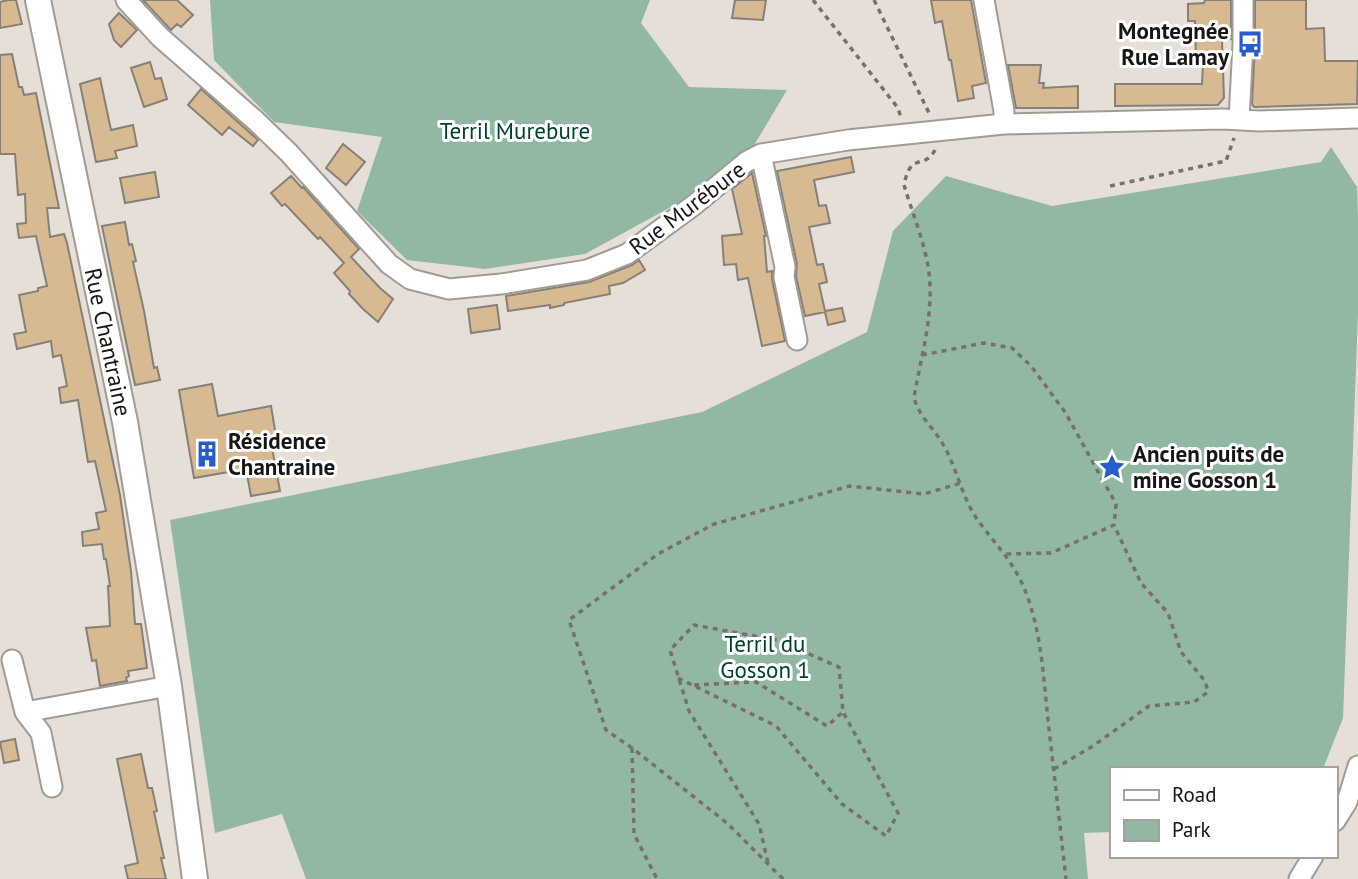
<svg xmlns="http://www.w3.org/2000/svg" width="1358" height="879" font-family="'PT Sans',sans-serif">
	<rect width="100%" height="100%" fill="#e6dfd7"/>
	<path fill="#92b8a3" d="M210,0H650L641,23L689,87L787,90L753,147L691,196L585,254L485,269L407,260L357,211L382,137L274,122L214,60Z
		M1331,147L1357,187L1358,220V313L1343,718L1323,769H1111V832L1084,833L1088,879H306L282,814L215,833L170,520L702,412L867,332L893,231L946,176L1052,206L1321,162Z"/>
	<path fill="#d8ba92" stroke="#868079" stroke-width="2" d="M8,0H16L22,24L0,28V2Z
		M143,0H177L193,15L181,27L177,24L171,30Z
		M735,0H766L763,20L732,18Z
		M931,0H971L986,83L972,86L974,98L958,101L951,60H949L942,21L935,23Z
		M1205,0H1231V39L1222,40L1224,98L1218,105L1115,106V84H1202L1203,63L1196,62L1195,21H1188V4L1204,3Z
		M1255,0H1306V29L1324,28L1325,61H1358L1357,104L1254,107L1252,104L1255,45Z
		M119,13L137,30L121,47L114,40L109,24Z
		M12,54L19,87H22L24,95L36,93L59,208H47L50,237L64,234L67,243L120,495L131,571L135,624H141L147,668L128,671L129,676L126,678L127,681L100,686L96,660L92,661L86,628L110,626L108,586H110L106,559H104L102,544L83,546L82,532L99,529L96,513L106,511L95,461L88,462L78,400L61,403L59,388L67,386L61,355L53,357L51,341L17,349L14,334L26,332L19,295L38,291V288L47,286L36,236L19,238L17,224L26,223L25,194L18,195L15,154H0V55Z
		M150,62L155,79L161,78L167,99L144,107L131,68Z
		M1008,65H1041L1039,83H1044L1043,88L1078,86V108H1016Z
		M100,78L111,130L133,125L137,146L115,151L117,158L96,162L80,84Z
		M201,89L258,140L253,146L229,127L222,135L188,105Z
		M343,144L365,162L346,185L326,168Z
		M851,157L854,172L814,180L819,206L826,205L830,223L809,227L817,265L823,264L827,282L819,284L825,311L842,308L845,321L828,325L825,312L805,316L796,276L797,264L777,171Z
		M155,172L159,197L125,203L120,178Z
		M752,173L766,236H764L767,272L772,271V279L785,341L762,346L748,278L738,280L736,264L724,265L722,236L742,234L732,189Z
		M291,176L302,188L303,187L359,249L351,257L380,288L393,299L378,322L363,309L349,294L350,291L334,273L344,263L320,237L318,239L285,204L282,206L271,193Z
		M125,222L129,245L132,244L136,261L133,262L144,311L154,368L157,367L160,380L135,385L102,226Z
		M639,260L645,270L623,283L609,286L610,294L564,303V305L550,308V305L508,311L506,296L589,282L632,265Z
		M497,305L500,329L471,333L468,309Z
		M212,384L218,416L271,406L276,436L270,437L280,491L251,496L246,469L194,478L179,390Z
		M15,739L19,760L4,763L0,742Z
		M141,754L148,788H152L157,811L154,812L164,858H161L166,879H128L125,866L138,863L117,759Z"/>
	<g fill="none" stroke-linecap="round" stroke-linejoin="round">
		<g stroke="#a19b93" stroke-width="23">
			<path id="minor" d="M126,0L160,37L256,121L289,153L389,264L410,279L449,289L501,284L587,270L627,254L694,205L746,162L761,154L848,140L1004,124L1223,119L1259,121L1358,118
				M984,0L1004,111V124
				M1239,119L1243,44V0
				M761,154L785,267L784,277L797,340
				M12,660L25,712L169,686
				M25,712L41,733L52,787
				M1335,821L1347,802L1358,766
				M1299,879L1313,856"/>
		</g>
		<g stroke="#a19b93" stroke-width="28">
			<path id="tertiary" d="M38,0L125,422L169,686L195,879"/>
		</g>
		<path stroke="#75716b" stroke-width="3.5" stroke-dasharray="5 5" stroke-linecap="butt" d="M813,0L898,108L901,118
			M874,0L930,115
			M935,150C924,171 911,150 904,185C912,212 926,246 929,273C934,315 921,357 914,397C918,416 935,429 944,446C957,469 962,497 977,519C992,540 1008,556 1020,579C1041,622 1043,673 1048,720C1054,773 1060,826 1066,879
			M1110,186L1226,161L1234,138
			M922,355L984,343L1012,348L1031,366L1065,412L1116,504L1114,525L1051,553L1006,554
			M678,678L776,726L842,804L886,836L898,813L843,712
			M694,685L756,682L827,726L843,712L839,667L777,640L694,625L670,650L689,711L759,824L768,863
			M632,748L634,834L657,879
			M1054,769L1093,746L1149,706L1194,702L1208,692L1205,681L1181,652L1168,613L1141,583L1114,525
			M783,879L727,823L632,748L606,730L569,620L658,554L714,524L850,486L924,494L961,483"/>
		<use href="#minor" stroke="#fff" stroke-width="19"/>
		<use href="#tertiary" stroke="#fff" stroke-width="24"/>
	</g>
	<defs>
		<g id="bus-bare" transform="scale(2.1)"><path d="M-5-6H5V4H4V6H2V4H-2V6H-4V4H-5ZM-3.5-4V0h7V-4ZM-3.5 1.2v1.5H-2V1.2ZM2 1.2v1.5H3.5V1.2Z" fill="#275dca" stroke="#fff" stroke-width="2.5" paint-order="stroke"/></g>
		<g id="building-bare" transform="scale(2.1)"><path d="M-4-6H4V6H1V3H-1V6H-4ZM-2.5-4.3h1.7v1.8h-1.7ZM.8-4.3h1.7v1.8H.8ZM-2.5-1h1.7V.8h-1.7ZM.8-1h1.7V.8H.8Z" fill="#275dca" stroke="#fff" stroke-width="2.5" paint-order="stroke"/></g>
		<g id="sight-bare" transform="scale(2.1)"><path d="M0-6L1.8-2.2L6-1.7L2.9 1.2L3.7 5.4L0 3.3L-3.7 5.4L-2.9 1.2L-6-1.7L-1.8-2.2Z" fill="#275dca" stroke="#fff" stroke-width="2.5" paint-order="stroke"/></g>
	</defs>
	<g fill-rule="evenodd">
		<use href="#bus-bare" x="1250" y="44"/>
		<use href="#building-bare" x="207" y="454"/>
		<use href="#sight-bare" x="1112" y="467"/>
	</g>
	<g text-anchor="middle" stroke-width="6" stroke-linejoin="round" paint-order="stroke">
		<g font-size="23" font-weight="bold" fill="#181613" stroke="#fff" text-anchor="start">
			<text x="1229" y="39" text-anchor="end">Montegnée<tspan x="1229" dy="26">Rue Lamay</tspan></text>
			<text x="228" y="449">Résidence<tspan x="228" dy="26">Chantraine</tspan></text>
			<text x="1133" y="462">Ancien puits de<tspan x="1133" dy="26">mine Gosson 1</tspan></text>
		</g>
		<g font-size="23" fill="#01422a" stroke="#fff">
			<text x="515" y="139">Terril Murebure</text>
			<text x="765" y="652">Terril du<tspan x="765" dy="26">Gosson 1</tspan></text>
		</g>
		<g font-size="23" fill="#181613" stroke="#fff">
			<text transform="translate(687 208) rotate(-37)" y="8">Rue Murébure</text>
			<text transform="translate(108 342) rotate(78)" y="8">Rue Chantraine</text>
		</g>
	</g>
	<rect x="1110" y="767" width="228" height="91" fill="#ffffff" stroke="#a3a2a1" stroke-width="2"/>
	<rect x="1124" y="790" width="35" height="10" fill="#ffffff" stroke="#a3a2a1" stroke-width="2"/>
	<text x="1172" y="802" font-size="21" fill="#181613">Road</text>
	<rect x="1124" y="820" width="35" height="21" fill="#92b8a3" stroke="#a3a2a1" stroke-width="2"/>
	<text x="1172" y="837" font-size="21" fill="#181613">Park</text>
</svg>
